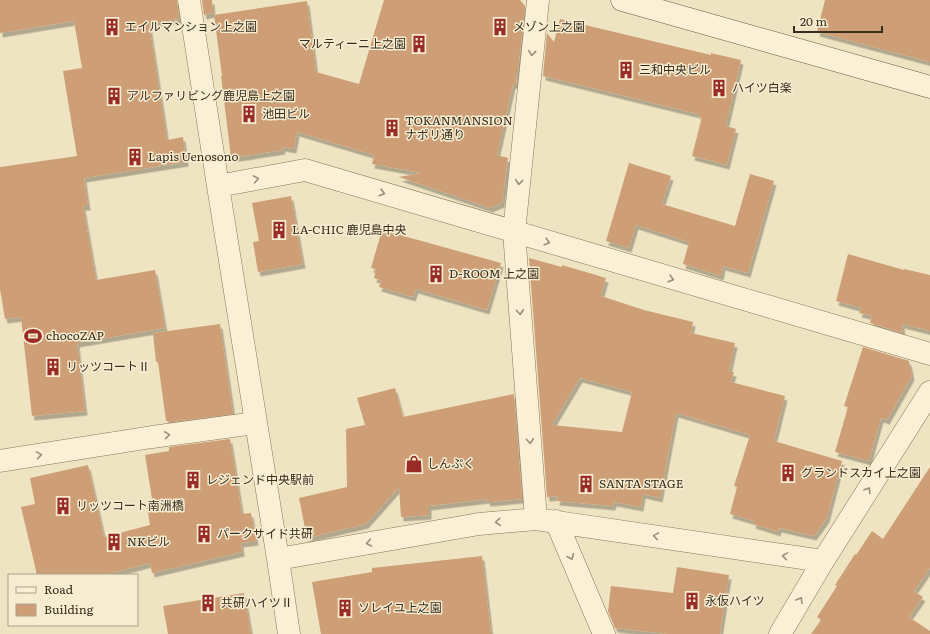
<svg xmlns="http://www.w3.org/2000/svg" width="930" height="634" font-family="Literata,'Noto Sans JP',serif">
	<defs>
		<filter id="shadow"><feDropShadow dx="2.5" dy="4.5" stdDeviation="0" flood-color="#0004"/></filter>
	</defs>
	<rect width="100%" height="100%" fill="#efe4c2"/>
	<path fill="#ce9f76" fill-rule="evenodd" filter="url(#shadow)" d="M0,0H177L179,19L149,24L167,140L183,137L186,162L84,178L88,206H83L96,280L155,270L165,328L77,343L85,411L32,416L21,317L5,319L0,289V167L77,156L63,71L82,68L74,21L0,33Z
		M202,0H212L213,13L204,15Z
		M384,0H520L525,6L518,70H517L516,84H513L497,155L508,158L502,203L490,208L399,177L422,173L372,164L374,155L297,132L294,149L282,147L283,150L231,158L221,76H222L214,15L307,1L316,72L359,84Z
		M825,0H930V62L817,32Z
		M560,19L711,55V53L741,60L726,126L736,129L727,165L692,156L702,117L698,116V114L543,76L547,33L554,42Z
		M629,163L671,176L662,204L735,226L750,174L774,181L748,273L723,266L721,276L683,264L689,242L636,225L629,248L606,241Z
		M291,196L303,264L258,272L253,242L259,241L252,203Z
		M382,230L501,263L487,310L416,289L413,297L379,287L381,280L374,278L376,269L371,268Z
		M848,254L904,270V269L930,275V331L902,324L903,333L870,323L872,316L859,313L861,308L836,301Z
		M529,258L562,267V265L606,278L601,296L644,310L693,322L691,333L735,343L729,371L734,372L731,382L785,396L774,441L842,461L827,518L814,536L779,528L778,532L753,524L754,521L730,514L737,487L734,486L750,435L676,413L660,498L643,494L641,507L614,502L613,506L557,501L558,496L547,497ZM580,378L632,392L622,432L552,425Z
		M220,324L233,414L172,422L166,421L158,362H156L153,333Z
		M863,347L909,361L912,376L887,420L881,418L869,461L835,452L848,407L844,406Z
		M395,388L403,417L514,394L522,499L488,502L487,499L429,506V515L401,517L399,487L366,524L307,538L299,498L347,487L346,429L365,425L357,398Z
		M230,439L242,514L251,513L256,541L241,543L242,552L152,573L150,563L104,575H37L21,507L35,504L30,478L88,465L104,537L150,525L147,506L153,505L145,455L169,451V447Z
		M930,467V568L914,591L923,597L909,617L930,631V634H811L821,620L817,617L837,586L835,585L855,554L856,555L872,531L883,539Z
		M482,556L491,634H321L312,582L372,572V568Z
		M677,567L729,575L720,634H668L615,628L608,611L611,586L673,593Z
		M244,593L251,634H168L163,606Z"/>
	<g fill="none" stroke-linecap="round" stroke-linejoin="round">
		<g stroke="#897558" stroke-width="23">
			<path id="street" d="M189,0L218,186L278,559L289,634
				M218,186L305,170L930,354
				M0,461L152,437L256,423
				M536,519L514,232L538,0
				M556,521L604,634
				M278,559L479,524L536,519L823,561
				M780,634L823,561L930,392"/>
		</g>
		<g stroke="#6b563c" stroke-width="23">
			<path id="secondary" d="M622,0L930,87"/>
		</g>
		<use href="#street" stroke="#faf0d5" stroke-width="22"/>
		<use href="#secondary" stroke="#faf0d5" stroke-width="22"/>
	</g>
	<defs><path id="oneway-chevron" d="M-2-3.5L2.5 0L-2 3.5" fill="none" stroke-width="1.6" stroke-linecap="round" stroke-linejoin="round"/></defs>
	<g stroke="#998e79">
		<use href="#oneway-chevron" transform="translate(532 53) rotate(96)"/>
		<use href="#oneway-chevron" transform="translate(256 179) rotate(-10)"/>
		<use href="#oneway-chevron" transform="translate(519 182) rotate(96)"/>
		<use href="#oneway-chevron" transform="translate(382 193) rotate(17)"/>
		<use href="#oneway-chevron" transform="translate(547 242) rotate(16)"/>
		<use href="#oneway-chevron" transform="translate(671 279) rotate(16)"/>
		<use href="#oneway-chevron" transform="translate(520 312) rotate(85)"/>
		<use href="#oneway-chevron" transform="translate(167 435) rotate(-8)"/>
		<use href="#oneway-chevron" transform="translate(530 441) rotate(85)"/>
		<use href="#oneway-chevron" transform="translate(39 455) rotate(-9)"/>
		<use href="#oneway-chevron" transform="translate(868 490) rotate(-58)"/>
		<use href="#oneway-chevron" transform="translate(498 522) rotate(175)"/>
		<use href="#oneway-chevron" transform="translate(656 536) rotate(-171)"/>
		<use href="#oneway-chevron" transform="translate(369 543) rotate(170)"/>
		<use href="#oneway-chevron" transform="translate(785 556) rotate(-171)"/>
		<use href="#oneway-chevron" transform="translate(571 557) rotate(67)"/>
		<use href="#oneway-chevron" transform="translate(800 600) rotate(-59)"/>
	</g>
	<defs>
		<g id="building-bare" transform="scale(1.38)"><path d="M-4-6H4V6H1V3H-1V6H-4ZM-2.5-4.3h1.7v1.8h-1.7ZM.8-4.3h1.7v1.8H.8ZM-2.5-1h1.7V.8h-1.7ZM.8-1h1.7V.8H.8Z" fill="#992c27" stroke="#f6edd1" stroke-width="2.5" paint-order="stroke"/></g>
		<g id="stadium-bare" transform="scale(1.38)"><path d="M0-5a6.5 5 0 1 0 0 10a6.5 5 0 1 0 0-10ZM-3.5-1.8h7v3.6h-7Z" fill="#992c27" stroke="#f6edd1" stroke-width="2.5" paint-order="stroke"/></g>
		<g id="shop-bare" transform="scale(1.38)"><path d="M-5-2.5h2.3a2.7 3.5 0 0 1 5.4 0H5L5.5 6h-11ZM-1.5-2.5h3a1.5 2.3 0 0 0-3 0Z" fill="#992c27" stroke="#f6edd1" stroke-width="2.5" paint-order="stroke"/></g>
	</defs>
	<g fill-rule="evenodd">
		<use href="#building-bare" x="112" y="27"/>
		<use href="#building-bare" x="500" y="27"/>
		<use href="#building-bare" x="419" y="44"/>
		<use href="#building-bare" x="626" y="70"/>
		<use href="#building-bare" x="719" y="88"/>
		<use href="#building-bare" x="114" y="96"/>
		<use href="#building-bare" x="249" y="114"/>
		<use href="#building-bare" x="392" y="128"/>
		<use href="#building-bare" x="135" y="157"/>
		<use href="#building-bare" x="279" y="230"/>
		<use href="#building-bare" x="436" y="274"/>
		<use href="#stadium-bare" x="33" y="336"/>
		<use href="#building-bare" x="53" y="367"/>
		<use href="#shop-bare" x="414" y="464"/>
		<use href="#building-bare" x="788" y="473"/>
		<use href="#building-bare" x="193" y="480"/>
		<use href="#building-bare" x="586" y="484"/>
		<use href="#building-bare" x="63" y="506"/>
		<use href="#building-bare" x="204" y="534"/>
		<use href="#building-bare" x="114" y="542"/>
		<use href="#building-bare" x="692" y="601"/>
		<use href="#building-bare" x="208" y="603"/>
		<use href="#building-bare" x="345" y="608"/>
	</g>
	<g text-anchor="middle" stroke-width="3" stroke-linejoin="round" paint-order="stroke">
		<g font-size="12" fill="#382c1d" stroke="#f6edd1" text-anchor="start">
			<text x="125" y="31">エイルマンション上之園</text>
			<text x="513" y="31">メゾン上之園</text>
			<text x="406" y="48" text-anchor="end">マルティーニ上之園</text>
			<text x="639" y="74">三和中央ビル</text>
			<text x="732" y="92">ハイツ白楽</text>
			<text x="127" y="100">アルファリビング鹿児島上之園</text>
			<text x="262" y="118">池田ビル</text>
			<text x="405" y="125">TOKANMANSION<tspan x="405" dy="14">ナポリ通り</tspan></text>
			<text x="148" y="161">Lapis Uenosono</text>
			<text x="292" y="234">LA-CHIC 鹿児島中央</text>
			<text x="449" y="278">D-ROOM 上之園</text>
			<text x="46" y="340">chocoZAP</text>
			<text x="66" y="371">リッツコートⅡ</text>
			<text x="427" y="468">しんぷく</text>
			<text x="801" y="477">グランドスカイ上之園</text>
			<text x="206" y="484">レジェンド中央駅前</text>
			<text x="599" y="488">SANTA STAGE</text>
			<text x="76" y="510">リッツコート南洲橋</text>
			<text x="217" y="538">パークサイド共研</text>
			<text x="127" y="546">NKビル</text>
			<text x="705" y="605">永仮ハイツ</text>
			<text x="221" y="607">共研ハイツⅡ</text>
			<text x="358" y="612">ソレイユ上之園</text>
		</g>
	</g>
	<rect x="8" y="574" width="130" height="52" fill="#f6edd1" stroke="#aaa089"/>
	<rect x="16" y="587" width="20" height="6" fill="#faf0d5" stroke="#aaa089"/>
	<text x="44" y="594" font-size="12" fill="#382c1d">Road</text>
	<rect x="16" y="604" width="20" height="12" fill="#ce9f76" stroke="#aaa089"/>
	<text x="44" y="614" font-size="12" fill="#382c1d">Building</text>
	<path d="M794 26v6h88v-6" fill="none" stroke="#382c1d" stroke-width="2"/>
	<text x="800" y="26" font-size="12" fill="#382c1d" stroke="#f6edd1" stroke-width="3" paint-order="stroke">20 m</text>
</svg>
